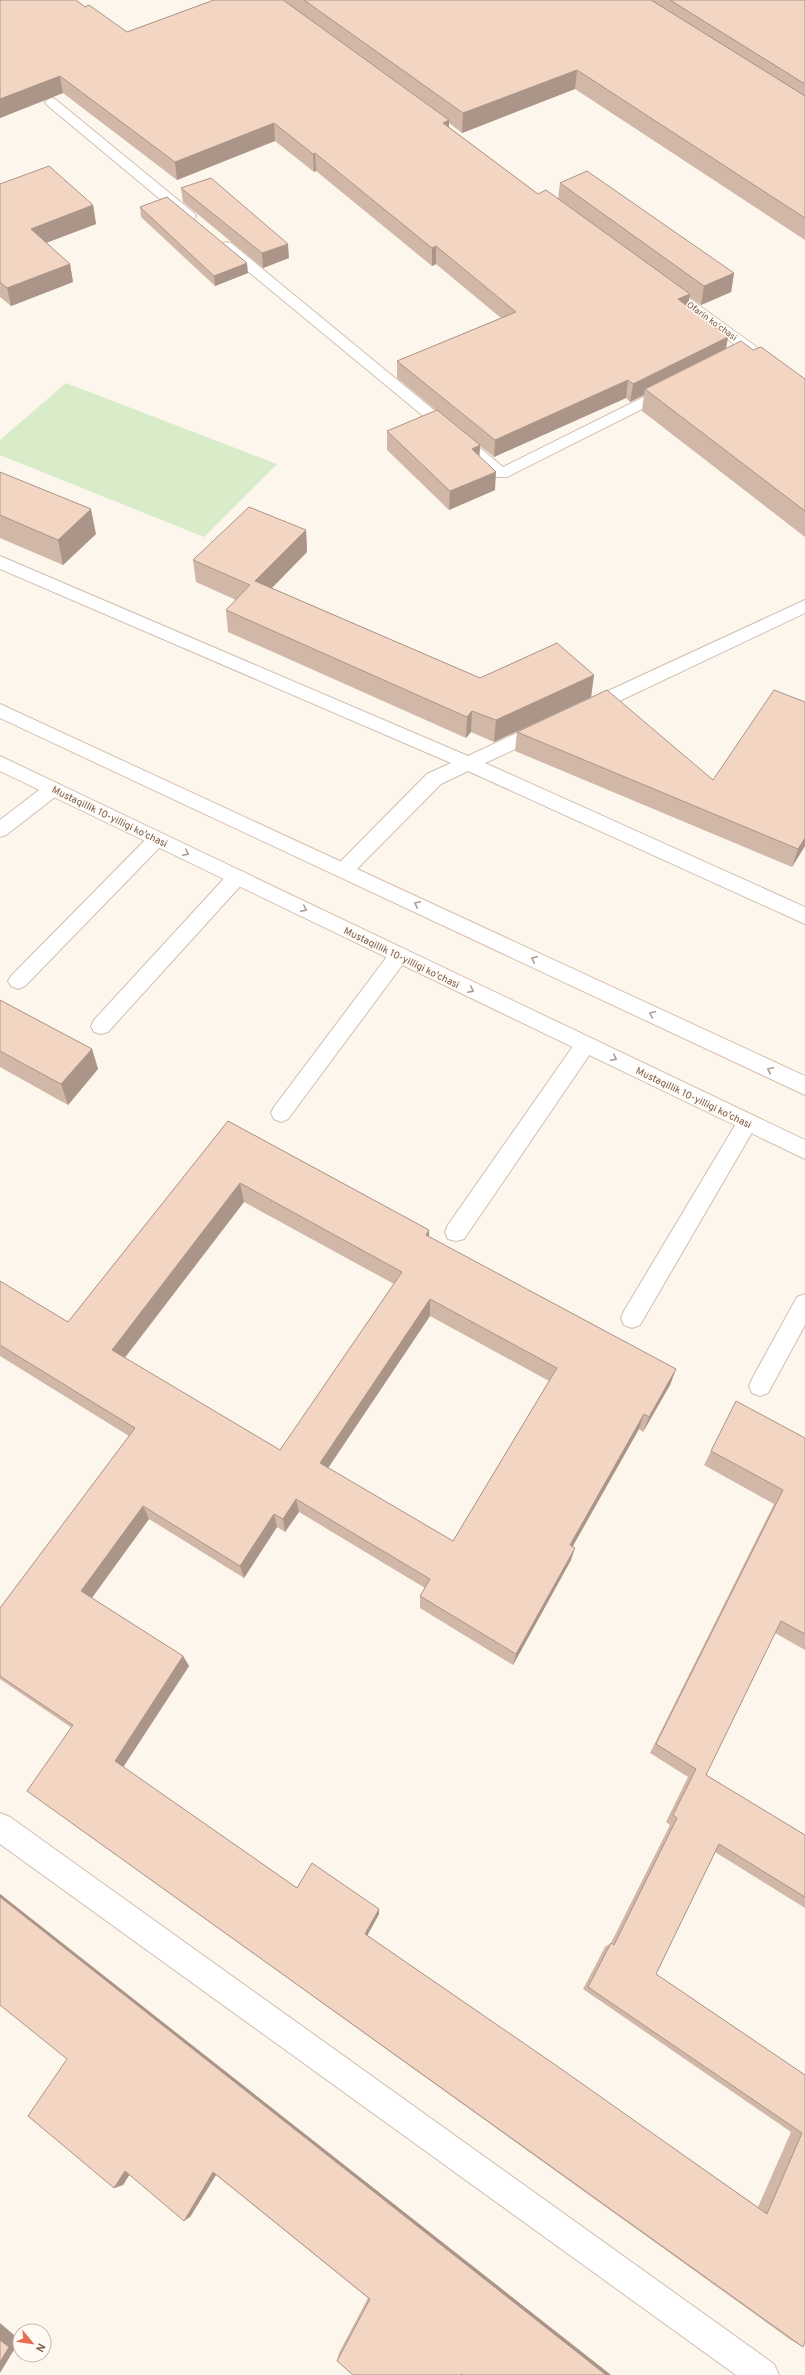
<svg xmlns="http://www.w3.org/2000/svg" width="805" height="2375" font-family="Overpass,sans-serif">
	<rect width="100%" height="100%" fill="#fdf6ec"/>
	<path fill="#d8ecc9" d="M66,383L277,464L204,537L0,455V440Z"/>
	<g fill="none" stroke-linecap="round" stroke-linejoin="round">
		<g stroke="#d1beb0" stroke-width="2">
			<path id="lane" d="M51,98L55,99L194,213L196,216L194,219H184L47,105L45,102Z
				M226,242L231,243L503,467L664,387L669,386L676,390L674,393L507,477H497L221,249L219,246Z
				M53,782L59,784L62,789L59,794L6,835L0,837V820L47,784Z
				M157,832L163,834L166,839L163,844L25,986L18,989L11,986L8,981L11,976L151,834Z
				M237,870L244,872L246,877L244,882L108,1032L101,1034L94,1032L91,1026L94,1020L230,872Z
				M399,947L406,950L409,955L406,960L288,1119L281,1122L274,1119L271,1113L274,1107L392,950Z
				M585,1037L592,1039L595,1045L592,1051L464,1239L456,1241L448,1239L445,1232L448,1225L578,1039Z
				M747,1114L754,1117L757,1123L754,1129L640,1325L632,1328L624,1325L621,1318L624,1311L740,1117Z
				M805,1294V1325L768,1393L760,1396L752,1393L749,1386L752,1379L797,1297Z"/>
		</g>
		<g stroke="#d1beb0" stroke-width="2">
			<path id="street" d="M663,282L668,283L805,382V394L800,392L658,289L656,286Z
				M0,556L468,756L536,724L542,722L548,724L551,729L548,734L485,763L805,907V924L468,771L441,784L351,875L344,877L337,875L334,870L337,865L427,774L451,763L0,569Z
				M805,600V613L594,713L588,714L582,713L579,708L582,703Z
				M0,1813L10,1817L774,2364L779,2375H736L0,1844Z"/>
		</g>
		<g stroke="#d6c0b0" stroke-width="2">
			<path id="secondary" d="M0,704L805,1076V1095L0,718Z
				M0,756L805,1140V1159L0,771Z"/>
		</g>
		<use href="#lane" fill="#fff" fill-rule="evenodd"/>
		<use href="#street" fill="#fff" fill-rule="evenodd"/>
		<use href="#secondary" fill="#fff" fill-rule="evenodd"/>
	</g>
	<path fill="#d1b7a8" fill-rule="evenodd" d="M0,0L85,7L127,32L214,0H805V240L575,89L462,133L449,123V127L538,194L558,199L560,183L734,273L731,292L701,305L689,297L688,307L728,337L726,348L753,350L805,379V537L642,411L644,395L630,402L626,398L494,457L480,446L479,456L495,490L449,510L387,450V431L437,411L397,378V361L501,318L436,264L432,266L316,171L314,172L275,141L177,180L63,93L0,118Z
		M0,184L93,205L96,224L46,243L70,264L73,282L11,306L0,297Z
		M181,188L289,258L263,268L183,202Z
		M140,207L248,273L215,286L141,217Z
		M0,472L96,534L63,565L0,538Z
		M306,530L307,552L272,588L480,678L594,675L591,697L494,742L471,732L466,738L228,632L226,610L236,600L196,582L193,560Z
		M805,702V846L792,867L515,751L517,732L713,780Z
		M0,1000L92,1049L98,1069L68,1105L0,1067Z
		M228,1121L429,1230V1237L676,1369L670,1385L643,1432L639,1429L573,1546L571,1560L513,1665L420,1608V1596L425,1588L299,1512L285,1532L277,1527L244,1578L149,1519L92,1598L183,1656L189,1666L123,1767L297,1888L379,1909V1914L367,1935L758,2207L791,2132L583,1989L605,1947L611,1943L670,1825L666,1822L688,1777L650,1753L774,1504L704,1465L711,1451L805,1438V1650L775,1633L706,1775L805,1835V1908L715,1852L656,1974L805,2075L803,2347L791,2340L27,1791L72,1728L0,1679V1608L129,1436L0,1356V1281L68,1322ZM244,1202L394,1284L280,1450L125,1358ZM430,1316L549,1381L453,1541L328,1468Z
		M0,1894L611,2375H463L461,2374L337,2361L339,2353L368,2298L216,2175L190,2217L129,2175L123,2185L114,2188L67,2059Z"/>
	<path fill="#aa9588" d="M577,70L575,89L462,133L463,113Z
		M60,76L63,93L0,118V99Z
		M449,120V138L443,123Z
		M274,123L275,141L177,180L175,162Z
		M315,153L316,171L314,172L313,154Z
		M93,205L96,224L35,247L31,229Z
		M288,244L289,258L263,268L262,253Z
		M436,246V264L432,266V248Z
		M247,263L248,273L215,286L214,276Z
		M70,264L73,282L11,306L7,288Z
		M734,273L731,292L701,305L704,286Z
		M690,294L687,312L678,299Z
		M728,337L725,354L645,389L644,395L630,402L633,384Z
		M628,380L626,398L494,457L495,440Z
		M480,445L479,464L472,449Z
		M496,472L495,490L449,510L450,491Z
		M91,509L96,534L63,565L58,540Z
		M306,530L307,552L257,603L255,581Z
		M594,675L591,697L494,742L496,720Z
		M472,711L471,732L466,738L467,717Z
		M805,838V846L792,867L798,849Z
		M92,1049L98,1069L68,1105L61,1084Z
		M240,1183L244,1202L118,1366L112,1350Z
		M429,1230V1248L426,1235Z
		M430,1299V1316L322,1477L320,1463Z
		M676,1369L670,1385L643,1432L649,1417Z
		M644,1414L639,1429L566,1558L570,1545Z
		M296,1499L299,1512L285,1532L283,1519Z
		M143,1506L149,1519L88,1603L81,1591Z
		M274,1514L277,1527L244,1578L240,1566Z
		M575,1548L571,1560L513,1665L516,1654Z
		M183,1656L189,1666L122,1769L115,1761Z
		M0,1894L611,2375H606L0,1897Z
		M379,1909V1914L366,1938L365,1934Z
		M133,2169L123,2185L114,2188L125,2171Z
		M219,2170L190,2217L184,2221L213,2172Z
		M0,2323L20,2340L0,2373Z"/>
	<path fill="#f3d5c3" stroke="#aa9588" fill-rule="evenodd" d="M0,0H76L85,7L89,5L127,32L214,0H283L449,120L443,123L538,194L546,190L690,294L678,299L728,337L633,384L628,380L495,440L397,361L516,312L436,246L432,248L315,153L313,154L274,123L175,162L60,76L0,99Z
		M304,0H651L805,96V218L577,70L463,113Z
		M670,0H805V84Z
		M49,166L93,205L31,229L70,264L7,288L0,282V184Z
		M587,171L734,273L704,286L560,183Z
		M211,178L288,244L262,253L181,188Z
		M167,197L247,263L214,276L140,207Z
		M741,341L753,350L761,347L805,379V511L645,389Z
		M437,410L480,445L472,449L496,472L450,491L387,431Z
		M0,472L91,509L58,540L0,515Z
		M249,507L306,530L255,581L480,678L557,643L594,675L496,720L472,711L467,717L226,610L250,585L193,560Z
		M607,690L713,780L774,690L805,702V838L798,849L517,732Z
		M0,1000L92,1049L61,1084L0,1051Z
		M228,1121L429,1230L426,1235L676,1369L649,1417L644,1414L570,1545L575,1548L516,1654L420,1596L430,1579L296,1499L283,1519L274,1514L240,1566L143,1506L81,1591L183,1656L115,1761L297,1888L312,1863L379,1909L365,1934L557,2066L767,2214L802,2133L588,1987L611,1943L614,1945L677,1818L673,1815L696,1769L656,1744L783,1490L711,1451L736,1401L805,1438V1634L781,1621L706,1775L805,1835V1897L719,1844L656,1974L805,2075V2342L803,2347L27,1791L73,1725L0,1676V1608L135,1428L0,1345V1281L68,1322ZM240,1183L402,1272L280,1450L112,1350ZM430,1299L557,1368L453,1541L320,1463Z
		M0,1897L606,2375H463L461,2374V2375H353L337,2361L370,2299L213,2172L184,2221L125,2171L114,2188L28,2116L67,2059L0,2005Z
		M0,2340L9,2347L0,2362Z"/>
	<defs><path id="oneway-chevron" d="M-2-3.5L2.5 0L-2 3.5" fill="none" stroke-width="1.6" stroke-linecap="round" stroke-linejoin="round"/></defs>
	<g stroke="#af9d94">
		<use href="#oneway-chevron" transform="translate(186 853) rotate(26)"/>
		<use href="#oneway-chevron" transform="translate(417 904) rotate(-155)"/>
		<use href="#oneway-chevron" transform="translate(304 909) rotate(26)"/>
		<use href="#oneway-chevron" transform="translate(534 959) rotate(-155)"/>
		<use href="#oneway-chevron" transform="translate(471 990) rotate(26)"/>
		<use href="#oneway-chevron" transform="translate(652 1014) rotate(-155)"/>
		<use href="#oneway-chevron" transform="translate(614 1058) rotate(26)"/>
		<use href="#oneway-chevron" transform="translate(770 1070) rotate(-155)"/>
	</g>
	<g text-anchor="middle" stroke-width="3" stroke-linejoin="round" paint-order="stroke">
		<g font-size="9" fill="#7a5c4d" stroke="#fffaf3">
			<text transform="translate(712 321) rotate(36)" y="3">Ofarin koʻchasi</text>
		</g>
		<g font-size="10" fill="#7a5c4d" stroke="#fffaf3">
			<text transform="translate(110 816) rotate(26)" y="4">Mustaqillik 10-yilligi ko'chasi</text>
			<text transform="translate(402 957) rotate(26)" y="4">Mustaqillik 10-yilligi ko'chasi</text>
			<text transform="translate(694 1097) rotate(26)" y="4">Mustaqillik 10-yilligi ko'chasi</text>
		</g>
	</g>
	<g transform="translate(32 2343) rotate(119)"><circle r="19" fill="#fffaf3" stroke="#cabbb1"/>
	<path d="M0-3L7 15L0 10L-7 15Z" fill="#e76f51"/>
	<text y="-6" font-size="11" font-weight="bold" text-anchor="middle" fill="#7a5c4d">N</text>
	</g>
</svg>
